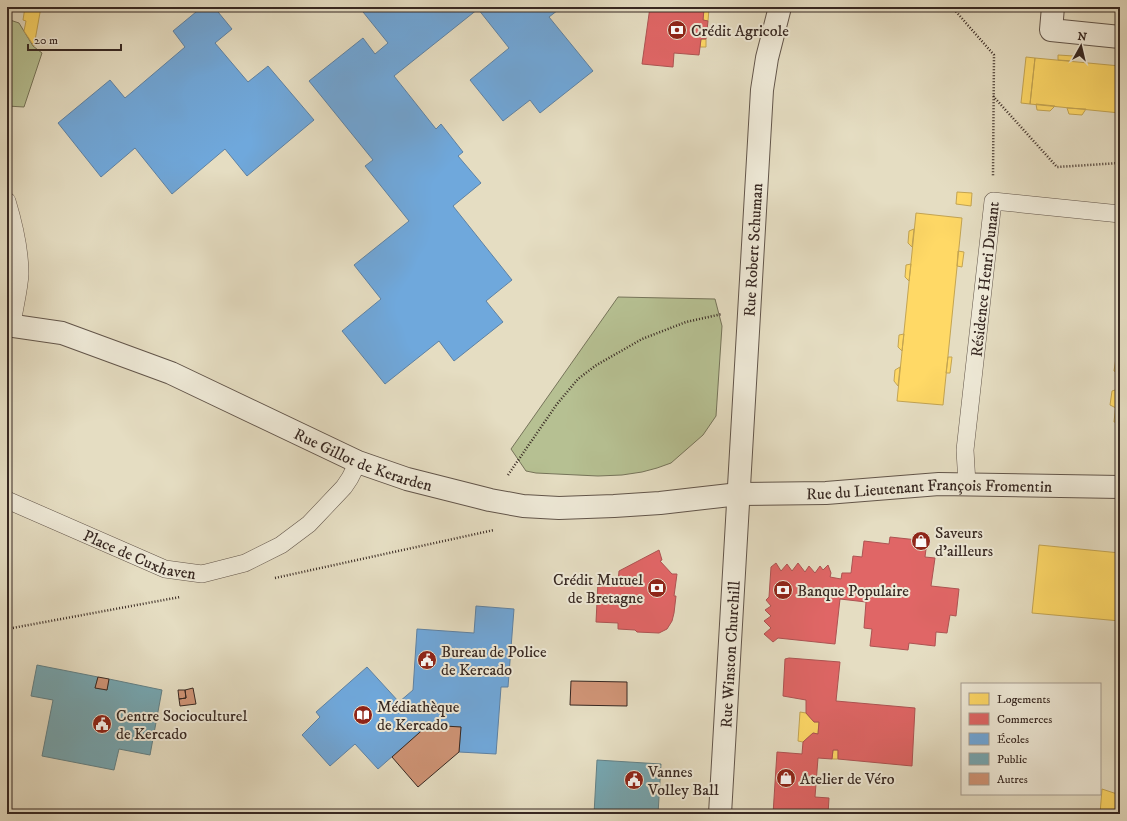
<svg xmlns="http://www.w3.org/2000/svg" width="1127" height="821" font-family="'IM FELL DW Pica',serif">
	<rect width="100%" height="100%" fill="#e5ddc2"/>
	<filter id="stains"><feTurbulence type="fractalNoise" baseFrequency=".005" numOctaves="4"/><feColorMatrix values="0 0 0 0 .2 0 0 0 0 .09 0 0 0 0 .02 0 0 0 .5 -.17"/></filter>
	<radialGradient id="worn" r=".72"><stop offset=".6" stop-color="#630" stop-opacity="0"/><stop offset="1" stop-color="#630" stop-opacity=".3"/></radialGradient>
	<path fill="#b6c092" stroke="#76745a" d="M7,19L19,23L33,46L42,53L24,107L7,106Z
		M618,297L715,299L722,326L716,416L703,435L671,463L657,468L642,472L622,475L598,476L536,473L526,471L511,449Z"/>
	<path fill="#ffd966" stroke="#c3a452" d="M25,7H41L34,46L24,31L26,21L23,20Z
		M994,7H1013L1012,10L994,9Z
		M704,9H709L708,21L703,20Z
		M701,39H706V47H700Z
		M1058,55L1074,56L1073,61L1058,60Z
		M1026,57L1035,58L1030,104L1021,103Z
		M1035,58L1120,66V113L1030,104Z
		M1036,104L1055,106L1050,111L1037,110Z
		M1067,108L1086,109L1082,115L1069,114Z
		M957,192L972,193L971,206L956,204Z
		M916,213L962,218L943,405L897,401Z
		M914,229L912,247L908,243L909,231Z
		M958,251L964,252L962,267L957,266Z
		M911,264L909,281L905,277L906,265Z
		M904,334L902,351L898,347L899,335Z
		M1120,356V365L1119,374L1114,371L1116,358Z
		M948,357H952L950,373H946Z
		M1120,365V423L1114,422Z
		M900,367L898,386L894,381L895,370Z
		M1118,389L1116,408L1110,405L1112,391Z
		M1039,545L1120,553V621L1032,613Z
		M800,712L806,713L814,722H819L818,734L813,733L803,742L798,741Z
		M833,750H838V759H832Z
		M1102,789L1120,795V814H1100Z"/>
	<path fill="#e06666" stroke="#ad5352" d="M650,7H709V9H704L703,20L708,21L706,39H701L699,55L674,53L673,67L642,64Z
		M890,537L927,541L925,557L935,558L931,586L959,589L956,616L950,615L947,633L936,632L935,646L909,643L908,650L870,646L872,629L864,628L866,602L840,599L835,644L778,638L773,642L764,634L771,628L764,621L771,616L765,610L771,606L766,600L769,597L771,567L776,563L781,571L787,564L792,571L798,563L805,572L809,566L815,573L820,566L823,570L828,565L831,573L830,577L841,579L842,573H851L853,556L862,557L864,541L889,544Z
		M659,550L662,560L660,561L672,574H677L674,596H676L674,613L672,621L667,629L659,633L637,632L635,630L618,629V623L596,622L598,582L618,583L619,571Z
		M789,658L840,662L836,701L915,708L912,766L838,759V750H833L832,759L818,758L815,797L829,798L828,814H773L777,752L802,754L803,742L813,733L818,734L819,722H814L806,713V700L783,696L785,659Z"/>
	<path fill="#6fa8dc" stroke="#5e82a4" d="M202,7H214L232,29L215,43L248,82L268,66L314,120L247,176L225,149L172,194L135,148L101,177L58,123L110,80L125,98L185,47L173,31Z
		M359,7H562L549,17L593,71L540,113L530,100L503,121L470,80L509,48L478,9L394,76L436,129L441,124L463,152L458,156L481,183L453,206L512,280L486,301L503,322L454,361L439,341L385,384L342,331L381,299L354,265L409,221L365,166L373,160L309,81L363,38L375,54L388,43Z
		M476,606L514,609L508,687H501L496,754L459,752L461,727L428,725L378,769L355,744L330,766L302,735L320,717L316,712L367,667L399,702L413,690L417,629L474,633Z"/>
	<path fill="#76a5af" stroke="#638085" d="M37,665L98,677L95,688L107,690L109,679L162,690L150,755L119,749L114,770L42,756L53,700L31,696Z
		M597,760L661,764L658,814H594Z"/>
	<path fill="#cf9476" stroke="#372822" d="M98,677L109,679L107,690L95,688Z
		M571,681L627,682V706L570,705Z
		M193,688L196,704L180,706L179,699L186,698L185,690Z
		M178,690H185L186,698L179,699Z
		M428,725L461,727L459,752L418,787L392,757Z"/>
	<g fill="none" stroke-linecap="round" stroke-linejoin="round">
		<g stroke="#62554a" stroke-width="18">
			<g id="service">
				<path d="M7,201C14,224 20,250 20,274C19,291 14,309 12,325"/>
				<path id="s1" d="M967,484L965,450L993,201L1120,214"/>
				<path id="s2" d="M7,500L165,569L202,574L245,563L281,545L309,524L344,487L350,478L358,462"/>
			</g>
		</g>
		<g stroke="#62554a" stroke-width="24">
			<g id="minor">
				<path d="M1053,7L1051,30L1120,37"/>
				<path id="s3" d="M7,325L62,333L171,373L358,462L407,479L490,500L523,506L559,508L614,506L660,503L739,494L826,493L939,484L1120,487"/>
			</g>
		</g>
		<g stroke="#62554a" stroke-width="24">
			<g id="tertiary">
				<path id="s4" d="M720,814C735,573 747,331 762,90L767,58L780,7"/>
			</g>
		</g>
		<path stroke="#372822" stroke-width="2.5" stroke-dasharray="1 2" stroke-linecap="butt" d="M952,7L994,55L993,176
			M993,96L1057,167L1120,163
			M508,475L557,404L578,379L595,366L642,339L686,322L722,314
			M275,578L494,530
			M7,629L180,597"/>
		<use href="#service" stroke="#eee9d7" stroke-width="17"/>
		<use href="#minor" stroke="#eee9d7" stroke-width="22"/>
		<use href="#tertiary" stroke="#eee9d7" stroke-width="22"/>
	</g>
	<defs>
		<g id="bank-disc" transform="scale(1)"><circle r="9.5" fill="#8f2418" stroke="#eee9d7"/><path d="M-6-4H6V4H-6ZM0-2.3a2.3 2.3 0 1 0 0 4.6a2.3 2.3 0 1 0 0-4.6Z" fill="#fff"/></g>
		<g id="shop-disc" transform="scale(1)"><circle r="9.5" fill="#8f2418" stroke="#eee9d7"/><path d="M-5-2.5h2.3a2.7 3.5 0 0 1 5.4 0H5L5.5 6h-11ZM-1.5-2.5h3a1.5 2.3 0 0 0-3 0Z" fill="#fff"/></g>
		<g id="civic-disc" transform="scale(1)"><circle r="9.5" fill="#8f2418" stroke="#eee9d7"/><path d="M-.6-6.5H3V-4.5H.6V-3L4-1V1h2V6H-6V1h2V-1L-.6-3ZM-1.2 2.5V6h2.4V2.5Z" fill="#fff"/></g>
		<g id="library-disc" transform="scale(1)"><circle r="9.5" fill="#8f2418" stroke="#eee9d7"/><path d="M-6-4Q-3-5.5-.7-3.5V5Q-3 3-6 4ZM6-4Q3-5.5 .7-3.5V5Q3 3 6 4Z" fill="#fff"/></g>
	</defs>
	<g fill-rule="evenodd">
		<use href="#bank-disc" x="677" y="30"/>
		<use href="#shop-disc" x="921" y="541"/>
		<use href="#bank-disc" x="657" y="588"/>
		<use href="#bank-disc" x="783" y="590"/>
		<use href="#civic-disc" x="427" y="660"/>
		<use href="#library-disc" x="363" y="715"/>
		<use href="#civic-disc" x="102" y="724"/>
		<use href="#shop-disc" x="786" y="778"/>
		<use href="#civic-disc" x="634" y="780"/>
	</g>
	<g text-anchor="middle" stroke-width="4" stroke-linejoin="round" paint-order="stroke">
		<g font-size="16" fill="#372822" stroke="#eee9d7" text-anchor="start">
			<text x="691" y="36">Crédit Agricole</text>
			<text x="935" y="538">Saveurs<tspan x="935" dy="18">d'ailleurs</tspan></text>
			<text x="643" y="585" text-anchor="end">Crédit Mutuel<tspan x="643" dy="18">de Bretagne</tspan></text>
			<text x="797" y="596">Banque Populaire</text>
			<text x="441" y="657">Bureau de Police<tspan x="441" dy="18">de Kercado</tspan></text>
			<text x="377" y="712">Médiathèque<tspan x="377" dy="18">de Kercado</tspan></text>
			<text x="116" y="721">Centre Socioculturel<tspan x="116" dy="18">de Kercado</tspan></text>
			<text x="648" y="777">Vannes<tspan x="648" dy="18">Volley Ball</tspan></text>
			<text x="800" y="784">Atelier de Véro</text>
		</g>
		<g font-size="16" fill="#372822" stroke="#eee9d7">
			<text dy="6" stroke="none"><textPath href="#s4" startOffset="565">Rue Robert Schuman</textPath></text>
			<text dy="6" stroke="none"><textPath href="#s1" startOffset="206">Résidence Henri Dunant</textPath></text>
			<text dy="6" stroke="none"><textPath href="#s3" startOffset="383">Rue Gillot de Kerarden</textPath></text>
			<text dy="6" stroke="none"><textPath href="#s3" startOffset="957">Rue du Lieutenant François Fromentin</textPath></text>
			<text dy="6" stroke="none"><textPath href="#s2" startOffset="144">Place de Cuxhaven</textPath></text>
			<text dy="6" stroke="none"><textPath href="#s4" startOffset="160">Rue Winston Churchill</textPath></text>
		</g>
	</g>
	<rect width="1127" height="821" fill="none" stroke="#e5ddc2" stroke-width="24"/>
	<rect x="8" y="8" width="1111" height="805" fill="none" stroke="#372822" stroke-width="2"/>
	<rect x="12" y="12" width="1103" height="797" fill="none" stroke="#372822"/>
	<rect x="961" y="683" width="140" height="112" fill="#eee9d7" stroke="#a59c8f"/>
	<rect x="969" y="693" width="20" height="12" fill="#ffd966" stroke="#a59c8f"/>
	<text x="997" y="703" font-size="12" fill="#372822">Logements</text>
	<rect x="969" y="713" width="20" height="12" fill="#e06666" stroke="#a59c8f"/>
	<text x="997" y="723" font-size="12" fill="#372822">Commerces</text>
	<rect x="969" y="733" width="20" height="12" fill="#6fa8dc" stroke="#a59c8f"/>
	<text x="997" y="743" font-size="12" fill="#372822">Écoles</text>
	<rect x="969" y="753" width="20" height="12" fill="#76a5af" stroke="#a59c8f"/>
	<text x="997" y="763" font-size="12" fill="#372822">Public</text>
	<rect x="969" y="773" width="20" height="12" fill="#cf9476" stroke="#a59c8f"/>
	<text x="997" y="783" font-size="12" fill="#372822">Autres</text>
	<g transform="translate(1081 46) rotate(8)" stroke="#eee9d7" stroke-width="3" paint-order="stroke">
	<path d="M0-3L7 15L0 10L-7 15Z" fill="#372822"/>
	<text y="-6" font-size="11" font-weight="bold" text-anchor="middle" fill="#372822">N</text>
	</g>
	<path d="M28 44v6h93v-6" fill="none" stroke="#372822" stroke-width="2"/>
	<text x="34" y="44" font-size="12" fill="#372822" stroke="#eee9d7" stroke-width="3" paint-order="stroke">20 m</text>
	<rect width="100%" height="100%" filter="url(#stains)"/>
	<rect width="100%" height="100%" fill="url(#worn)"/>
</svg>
